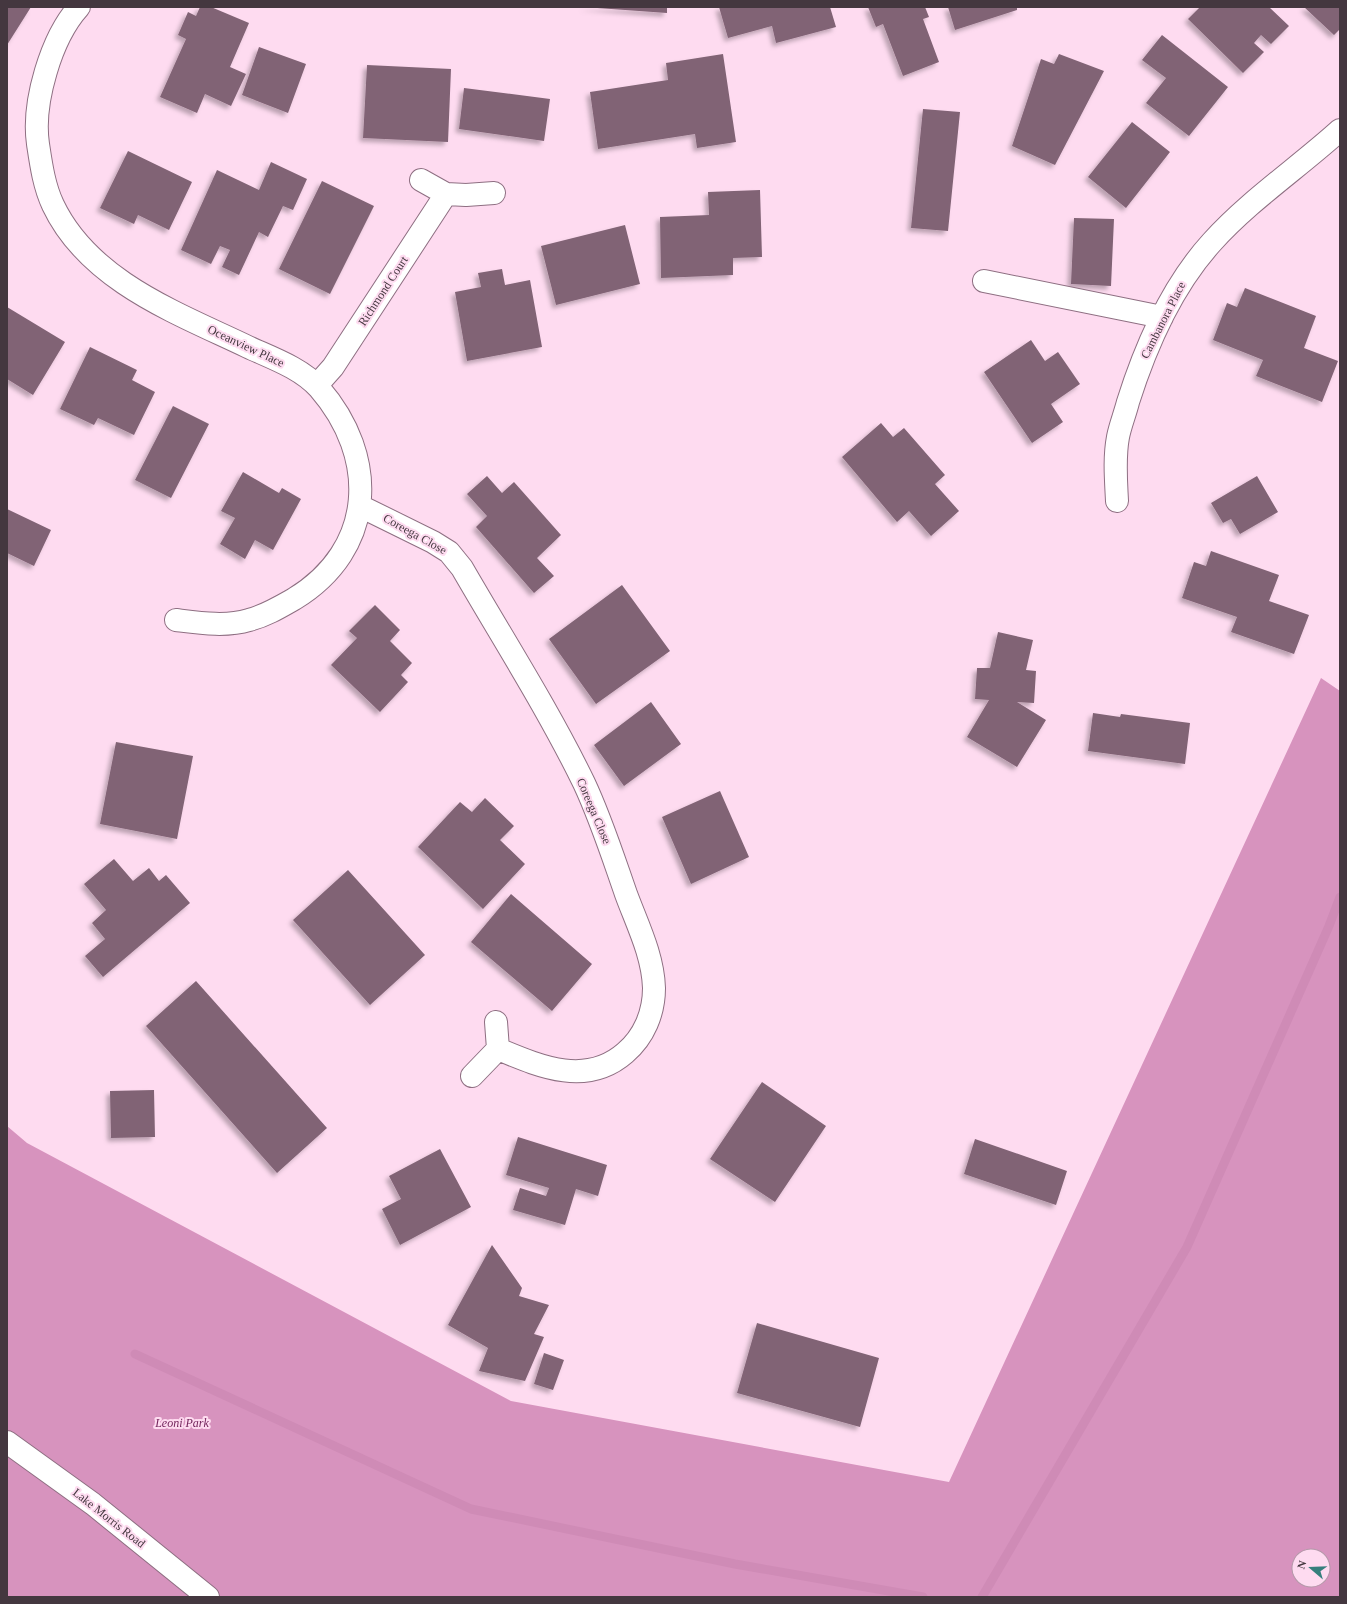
<svg xmlns="http://www.w3.org/2000/svg" width="1347" height="1604" font-family="'Times New Roman',serif">
	<defs>
		<filter id="shadow"><feDropShadow dx="-3.5" dy="3.5" stdDeviation="2" flood-color="#0004"/></filter>
	</defs>
	<rect width="100%" height="100%" fill="#fedbf0"/>
	<path fill="#d793be" fill-rule="evenodd" d="M1321,678L1340,691V1597H7V1126L27,1143L511,1401L949,1482ZM1299,1556H1323V1580H1299Z"/>
	<g fill="none" stroke-linecap="round" stroke-linejoin="round">
		<path stroke="#cf8bb6" stroke-width="9" d="M135,1354L471,1509L735,1564L923,1597
			M982,1597L1187,1247L1329,926L1340,897"/>
	</g>
	<path fill="#816375" filter="url(#shadow)" d="M7,7H31L7,45Z
		M200,7H211L249,23L230,67L246,74L231,106L205,94L197,113L160,97L186,39L178,35L188,12L196,16Z
		M583,7H667V13Z
		M719,7H830L836,27L776,43L772,26L728,38Z
		M868,7H925L929,17L923,19L939,62L903,76L883,24L876,27Z
		M948,7H1017V10L955,30Z
		M1200,7H1269L1289,26L1271,44L1261,35L1254,43L1264,52L1243,73L1188,19Z
		M1304,7H1340V29L1334,35Z
		M1162,35L1228,87L1189,136L1146,103L1166,78L1142,60Z
		M259,47L306,64L288,113L242,95Z
		M723,54L736,142L697,148L695,134L598,149L590,92L668,80L666,63Z
		M1059,54L1104,71L1055,165L1012,146L1041,59L1054,64Z
		M367,65L451,69L448,142L363,138Z
		M464,88L550,99L544,141L459,129Z
		M923,109L960,112L948,231L911,228Z
		M1132,122L1170,152L1126,208L1088,177Z
		M128,151L192,182L169,230L138,215L134,224L100,208Z
		M271,162L307,179L293,210L283,206L268,237L259,232L239,275L222,267L230,250L220,246L211,264L181,250L217,170L259,190Z
		M322,181L374,206L330,294L279,269Z
		M760,190L762,257L733,258V275L661,278L660,217L709,215L708,192Z
		M1074,218L1114,219L1111,286L1071,284Z
		M625,225L640,284L556,305L541,246Z
		M502,269L505,285L530,280L542,347L467,361L455,292L481,287L478,273Z
		M1245,288L1316,316L1304,348L1338,361L1322,402L1256,376L1263,360L1213,340L1227,303L1237,307Z
		M7,307L65,342L33,395L7,379Z
		M1031,340L1045,361L1058,352L1080,384L1051,404L1063,422L1032,443L984,372Z
		M90,347L137,370L132,380L155,392L134,435L98,418L94,425L60,409Z
		M173,406L209,424L171,498L135,480Z
		M881,423L893,437L904,428L945,475L935,484L959,511L931,536L909,511L897,522L842,457Z
		M243,472L279,493L282,488L301,499L273,550L255,540L245,559L220,544L235,518L221,511Z
		M487,476L502,493L514,482L561,535L537,558L554,576L534,593L476,527L487,516L467,494Z
		M1257,476L1278,512L1240,534L1231,519L1223,523L1211,503Z
		M7,509L51,530L34,566L7,553Z
		M1211,551L1279,575L1269,601L1309,615L1294,654L1231,632L1237,617L1182,598L1194,562L1206,566Z
		M622,585L670,651L596,704L549,639Z
		M375,605L400,630L390,641L412,663L401,675L408,682L380,712L331,665L357,638L349,631Z
		M998,632L1033,640L1026,670L1036,671L1034,703L1017,702L1046,720L1017,767L967,737L989,700L975,699L977,668H990Z
		M651,702L681,744L624,786L594,745Z
		M1093,713L1120,717L1121,714L1190,723L1185,764L1088,751Z
		M116,742L193,756L177,839L100,824Z
		M720,791L749,857L691,884L662,817Z
		M485,798L514,826L500,840L525,864L483,909L418,847L460,802L472,812Z
		M114,859L133,881L149,868L159,881L166,875L190,903L103,977L85,956L105,939L92,923L106,910L84,884Z
		M348,870L425,955L370,1005L293,920Z
		M511,894L592,964L552,1011L471,942Z
		M196,981L327,1128L277,1173L146,1026Z
		M762,1082L826,1126L775,1202L710,1159Z
		M154,1090L155,1137L111,1138L110,1091Z
		M518,1137L607,1165L598,1196L576,1189L565,1225L513,1210L520,1188L546,1196L549,1188L506,1175Z
		M975,1139L1067,1171L1056,1205L964,1174Z
		M440,1149L471,1207L400,1245L382,1209L401,1199L389,1176Z
		M492,1245L522,1288L519,1296L549,1305L534,1334L544,1337L525,1381L479,1371L488,1348L448,1325Z
		M757,1323L879,1358L860,1427L737,1393Z
		M544,1353L564,1360L553,1390L534,1384Z"/>
	<g fill="none" stroke-linecap="round" stroke-linejoin="round">
		<g stroke="#8e6f82" stroke-width="24">
			<path id="street" d="M79,7C51,38 32,103 38,144C41,164 44,186 53,205C89,281 177,313 248,347C272,358 301,368 319,388C379,457 376,549 294,599C280,607 265,616 249,620C226,627 200,623 176,620
				M421,180L446,194L466,195L494,193
				M984,281L1162,317
				M317,385L333,367L446,194
				M1117,501C1116,480 1114,458 1118,437C1120,426 1125,414 1128,402C1146,345 1171,287 1212,242C1250,200 1298,168 1340,130
				M360,506L433,542L449,552L462,568C503,639 548,709 584,783C601,819 613,857 626,894C637,924 653,955 654,988C654,1013 644,1037 625,1053C586,1087 539,1066 498,1049
				M472,1076L498,1049L496,1022"/>
		</g>
		<g stroke="#8e6f82" stroke-width="24">
			<path id="secondary" d="M7,1442L93,1504L208,1597"/>
		</g>
		<use href="#street" stroke="#fff" stroke-width="22"/>
		<use href="#secondary" stroke="#fff" stroke-width="22"/>
	</g>
	<g text-anchor="middle" stroke-width="4" stroke-linejoin="round" paint-order="stroke">
		<g font-size="12" fill="#44373f" stroke="#fedbf0">
			<text transform="translate(383 291) rotate(-57)" y="4">Richmond Court</text>
			<text transform="translate(1163 320) rotate(-63)" y="4">Cambanora Place</text>
			<text transform="translate(246 346) rotate(25)" y="4">Oceanview Place</text>
			<text transform="translate(415 534) rotate(29)" y="4">Coreega Close</text>
			<text transform="translate(594 811) rotate(67)" y="4">Coreega Close</text>
			<text transform="translate(109 1518) rotate(38)" y="4">Lake Morris Road</text>
		</g>
		<g font-size="12" font-style="italic" fill="#73245c" stroke="#fedbf0">
			<text x="182" y="1427">Leoni Park</text>
		</g>
	</g>
	<rect width="1347" height="1604" fill="none" stroke="#44373f" stroke-width="16"/>
	<g transform="translate(1311 1568) rotate(289)"><circle r="19" fill="#fedbf0" stroke="#b499a9"/>
	<path d="M0-3L7 15L0 10L-7 15Z" fill="#367f7c"/>
	<text y="-6" font-size="11" font-weight="bold" text-anchor="middle" fill="#44373f">N</text>
	</g>
</svg>
